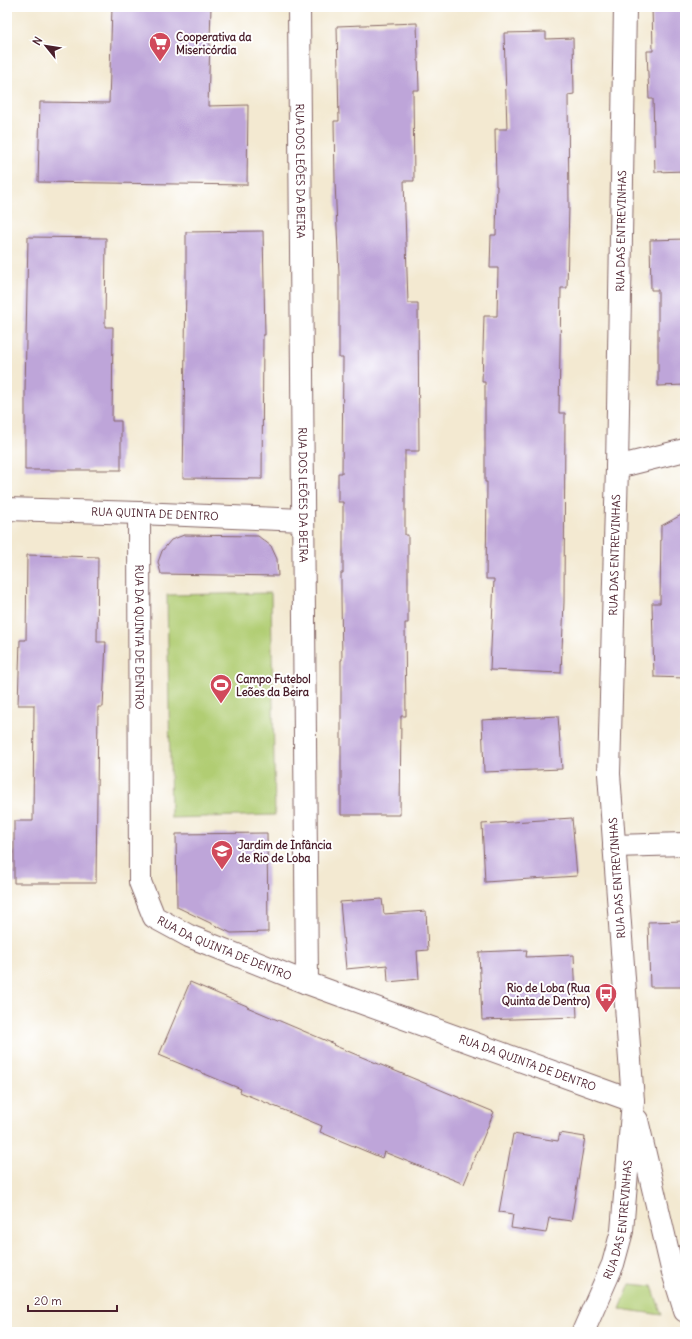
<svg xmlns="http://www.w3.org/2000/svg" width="692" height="1339" font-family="Delius,sans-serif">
	<rect width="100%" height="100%" fill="#fff"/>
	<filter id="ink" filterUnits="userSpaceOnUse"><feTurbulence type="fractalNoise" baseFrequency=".025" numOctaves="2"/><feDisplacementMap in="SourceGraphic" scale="8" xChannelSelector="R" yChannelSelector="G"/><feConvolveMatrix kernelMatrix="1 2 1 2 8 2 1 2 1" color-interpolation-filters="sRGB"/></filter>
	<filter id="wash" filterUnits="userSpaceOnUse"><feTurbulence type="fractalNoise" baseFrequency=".012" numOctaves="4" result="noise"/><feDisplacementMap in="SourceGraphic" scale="16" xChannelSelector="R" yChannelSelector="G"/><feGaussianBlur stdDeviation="0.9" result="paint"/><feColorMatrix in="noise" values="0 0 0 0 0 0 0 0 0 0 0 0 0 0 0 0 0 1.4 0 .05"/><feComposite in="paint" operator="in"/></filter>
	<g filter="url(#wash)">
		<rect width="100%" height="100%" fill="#f3e9d1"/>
		<path fill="#b1cd73" stroke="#7e764f" d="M271,593L275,815L171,818L167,595Z
			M630,1284L652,1286L662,1315L620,1309Z"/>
		<g id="blocks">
			<path fill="#bea5d9" d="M112,7H211L208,106L248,105L247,185L38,182L40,102L109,103Z
				M652,7H685V171L655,172L653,99H649L647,51H653Z
				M417,23L419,90H413L414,181H404L408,303H418L419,451H405V535H408V623H405L406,716H401L400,815H341V660H342L341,598V573H343V502H338V473H342L343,358H339V274L335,182L334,121H339L337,26Z
				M546,32V39L573,38L574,94L568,95L569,206L567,288H561L559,413H565L564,602L561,673L490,670L494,579H486L487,482H485V382H482L484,316H497L498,268H490L491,235H496L497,186H496L495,129H507L504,33Z
				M263,231L265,335H263L262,479L183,478L186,283V232Z
				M28,237L106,238L105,327H113L112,421H121V470H25V392Z
				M685,239V385L658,386V290H651L650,240Z
				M685,513V678L654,677L652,603H660L661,526Z
				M184,535L258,536L271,546L277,559L278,576L161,574L158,562L162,551L171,540Z
				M27,555L98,557L97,642H106L103,707H98L96,883H14V821H33L34,705H18L20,640H26Z
				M558,716L562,769L484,772L482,720Z
				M572,818L577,876L485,882L482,824Z
				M267,833L268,932L231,933L177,907L176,834Z
				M382,899L384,914L426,911L428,950L417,951L419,979L388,982L387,965L346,969L340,902Z
				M685,921V987H650L648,922Z
				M527,950L526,957L574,955L577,1017L482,1020L479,952Z
				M190,982L247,1006V1007L334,1044L333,1045L494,1112L464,1184L384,1152L382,1158L320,1132L322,1126L240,1092L241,1089L159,1055Z
				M560,1133L585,1137L571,1221L549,1218L546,1233L511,1228L513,1214L499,1212L513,1134L558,1141Z"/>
		</g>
	</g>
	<g filter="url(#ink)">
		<use href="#blocks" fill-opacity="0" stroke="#856665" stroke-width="1"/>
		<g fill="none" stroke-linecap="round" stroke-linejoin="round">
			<g stroke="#856665" stroke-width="24">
				<g id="minor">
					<path id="s1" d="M299,7L307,983"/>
					<path d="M617,467L685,450"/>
					<path id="s2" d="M7,509L139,513L303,520"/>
					<path id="s3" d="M139,513L140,882L154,917L189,936L307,983L633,1101"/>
					<path d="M614,846L685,844"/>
					<path d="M637,1120L672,1269L685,1311"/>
					<path id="s4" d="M583,1332L613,1264L622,1231L633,1101L609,774L617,467L625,7"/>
				</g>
			</g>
			<use href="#minor" stroke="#fff" stroke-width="22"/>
		</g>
	</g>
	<defs>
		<g id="supermarket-pin" transform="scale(1.15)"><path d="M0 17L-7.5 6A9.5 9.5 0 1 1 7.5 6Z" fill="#d1495b" stroke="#fff"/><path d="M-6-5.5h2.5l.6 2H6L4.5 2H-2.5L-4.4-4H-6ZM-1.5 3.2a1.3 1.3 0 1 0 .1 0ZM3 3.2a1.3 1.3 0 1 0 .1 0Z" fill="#fff"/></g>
		<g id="stadium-pin" transform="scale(1.15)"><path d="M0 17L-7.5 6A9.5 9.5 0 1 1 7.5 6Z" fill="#d1495b" stroke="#fff"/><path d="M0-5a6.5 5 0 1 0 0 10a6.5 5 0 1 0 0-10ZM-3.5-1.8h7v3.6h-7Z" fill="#fff"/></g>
		<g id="school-pin" transform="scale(1.15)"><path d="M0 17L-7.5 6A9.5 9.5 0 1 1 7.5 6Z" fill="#d1495b" stroke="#fff"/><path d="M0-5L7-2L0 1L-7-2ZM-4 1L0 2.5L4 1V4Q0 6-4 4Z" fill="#fff"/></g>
		<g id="bus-pin" transform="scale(1.15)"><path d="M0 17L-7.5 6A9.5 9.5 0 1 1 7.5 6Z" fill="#d1495b" stroke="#fff"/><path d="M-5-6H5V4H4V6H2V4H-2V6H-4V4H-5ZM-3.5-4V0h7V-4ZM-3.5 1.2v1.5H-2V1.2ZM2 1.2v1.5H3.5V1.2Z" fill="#fff"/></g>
	</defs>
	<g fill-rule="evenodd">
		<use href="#supermarket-pin" x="160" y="43"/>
		<use href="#stadium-pin" x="221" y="685"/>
		<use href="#school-pin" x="222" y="851"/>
		<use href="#bus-pin" x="606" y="994"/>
	</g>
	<g text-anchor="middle" stroke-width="4" stroke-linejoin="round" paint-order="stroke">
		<g font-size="11" font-weight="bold" fill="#4a1f2b" stroke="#fff" text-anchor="start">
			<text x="176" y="41">Cooperativa da<tspan x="176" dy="13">Misericórdia</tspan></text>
			<text x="236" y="683">Campo Futebol<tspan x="236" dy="13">Leões da Beira</tspan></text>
			<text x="238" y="849">Jardim de Infância<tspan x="238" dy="13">de Rio de Loba</tspan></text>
			<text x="590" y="992" text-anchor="end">Rio de Loba (Rua<tspan x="590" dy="13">Quinta de Dentro)</tspan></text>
		</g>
		<g font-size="11" fill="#4a1f2b" stroke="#fff">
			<text dy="4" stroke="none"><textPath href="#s1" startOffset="164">RUA DOS LEÕES DA BEIRA</textPath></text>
			<text dy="4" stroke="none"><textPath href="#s4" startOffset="1110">RUA DAS ENTREVINHAS</textPath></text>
			<text dy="4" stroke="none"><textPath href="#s1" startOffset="488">RUA DOS LEÕES DA BEIRA</textPath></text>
			<text dy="4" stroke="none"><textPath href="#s2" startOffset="148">RUA QUINTA DE DENTRO</textPath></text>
			<text dy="4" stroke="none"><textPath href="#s4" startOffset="786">RUA DAS ENTREVINHAS</textPath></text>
			<text dy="4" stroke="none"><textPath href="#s3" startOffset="124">RUA DA QUINTA DE DENTRO</textPath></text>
			<text transform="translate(617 878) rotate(-94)" y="4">RUA DAS ENTREVINHAS</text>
			<text dy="4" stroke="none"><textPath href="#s3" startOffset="484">RUA DA QUINTA DE DENTRO</textPath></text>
			<text dy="4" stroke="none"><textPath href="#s3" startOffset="808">RUA DA QUINTA DE DENTRO</textPath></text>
			<text dy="4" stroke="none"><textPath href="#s4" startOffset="119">RUA DAS ENTREVINHAS</textPath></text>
		</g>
	</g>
	<rect width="692" height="1339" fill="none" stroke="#fff" stroke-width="24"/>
	<g transform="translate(46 46) rotate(300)" stroke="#ffffff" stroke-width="3" paint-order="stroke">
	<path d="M0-3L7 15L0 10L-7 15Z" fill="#4a1f2b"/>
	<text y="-6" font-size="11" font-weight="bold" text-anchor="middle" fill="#4a1f2b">N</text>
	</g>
	<path d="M28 1305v6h89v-6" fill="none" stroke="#4a1f2b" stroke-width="2"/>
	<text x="34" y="1305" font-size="12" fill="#4a1f2b" stroke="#ffffff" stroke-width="3" paint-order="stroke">20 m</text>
</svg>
